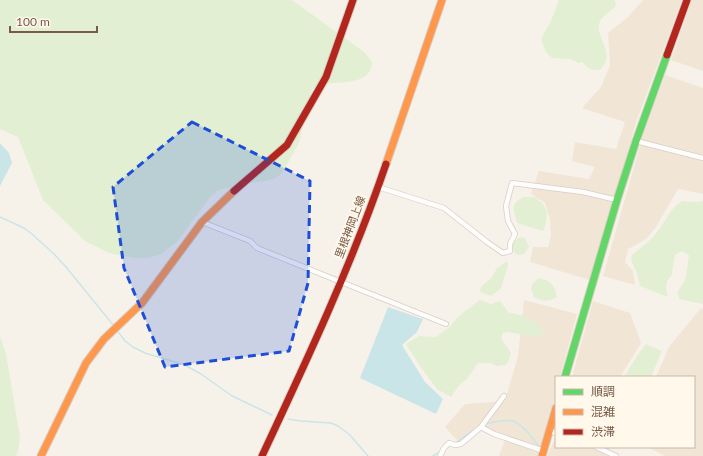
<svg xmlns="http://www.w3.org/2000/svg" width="703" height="456" font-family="Lato,'Noto Sans JP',sans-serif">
	<rect width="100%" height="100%" fill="#f7f2e9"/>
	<path fill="#f1e5d6" d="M643,0H682L636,122L616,195L590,280L530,262L533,247H548L551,236L550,219L545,203L531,194L539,171L589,179L595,167L572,161L575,142L616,149L625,122L582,108L601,87L610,65L608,33L628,17Z
		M692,0H703V71L671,60Z
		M665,75L703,88V194L678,189L656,227L647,238L636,245L628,249L625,262L633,271L635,285L603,276L644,132Z
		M524,300L577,314L560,377H556V395L547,432L538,456H499L506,437L485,428L461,445L445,427L465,404L505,401L518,356Z
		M593,301L630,313L641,343L620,377H572Z
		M701,308L703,309V456H665L647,447H694V377H656L669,347Z
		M556,437V447L610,448L607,456H547Z"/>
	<path fill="#e2efd3" d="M0,0H292L364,52L369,58L372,63C371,66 371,70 369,72C361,85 334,81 321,85C318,86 315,87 313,88L310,95L299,143L285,168L281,174L276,178L266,181L248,183L219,190L211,196L177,242L161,254L149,258H137L123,256L109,253L85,241L43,200L18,137L0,129Z
		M559,0H615L616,6C611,11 604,15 600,21C594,34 610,47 606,61C605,63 603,66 601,69C592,72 589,69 582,62L579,63L570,59L552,58L546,52L541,39L551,21Z
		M524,197H535L543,204L547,212L546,223L543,231L517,223C514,210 509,204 524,197Z
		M682,201L694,202L703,201V304L679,299L678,291C689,278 686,270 689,255L682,251L675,255L673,265L672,275L667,281L666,289L668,297L640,286L637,273L631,260L632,255C640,248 651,241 658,231C666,220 670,209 682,201Z
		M520,237L525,238L529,247L524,254L517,255L513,250L511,244Z
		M507,261L508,266L501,288L491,296L480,292L481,287L492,277L497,268Z
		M539,278C552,281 554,285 557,297C548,302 544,302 534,297L531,289L533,283Z
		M480,300L491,304L500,301L509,313C518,314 531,317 538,324C540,326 542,329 544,332V335L529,336L508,332L503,333L501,338L511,353L509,360L506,365L496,366L491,363H478L467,379L459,385L451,397L437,389L422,369L406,344L419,336L436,337L447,329L461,314Z
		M0,336L6,354L20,437L18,451L16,456H0Z
		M646,344L662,351L651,377H624L635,359Z"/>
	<path fill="#cae5e8" d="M0,143L9,153L12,163L0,186Z
		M388,307L423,319L417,332L402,345L425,382L443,399L436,414L360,378Z"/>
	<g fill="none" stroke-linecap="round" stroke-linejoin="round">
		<path stroke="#cae5e8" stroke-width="1.5" d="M0,217L24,228L32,234L54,254L66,267L114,326
			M116,329L125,341L133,347L145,353L185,365L201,374L232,396L272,415
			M288,419L301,421L331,423L338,426L349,434L368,456
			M485,424C493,422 505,419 513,421C523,424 534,440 540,448
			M455,443L478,427
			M433,456L440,452"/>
		<g stroke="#d6cec6" stroke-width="6">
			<path id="street" d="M636,141L703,158
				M378,187L444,208L487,242L503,253L510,251V244L515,234L508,221L506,206L512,183L583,192L617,200
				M202,222L250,241L257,248L341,282L446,324
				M481,427L494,434L544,451
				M550,431L556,433
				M596,447L616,456
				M440,456L444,448L449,443L455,445L461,444L481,427L504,396"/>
		</g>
		<g stroke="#d7cfc6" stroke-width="9">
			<path id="fast" d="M565,377L617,200L636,141L667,55"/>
		</g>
		<g stroke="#d7cfc6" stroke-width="9">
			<path id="slow" d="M386,164L442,0
				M41,456L86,363L104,339L142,303L202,222L234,191
				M542,456L556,408"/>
		</g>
		<g stroke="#d7cfc6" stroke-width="9">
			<path id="jam" d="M667,55L687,0
				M234,191L287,145L326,77L353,0
				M262,456C307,360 352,264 386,164"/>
		</g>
		<use href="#street" stroke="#fefdfc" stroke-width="4.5"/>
		<use href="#fast" stroke="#63d668" stroke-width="7"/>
		<use href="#slow" stroke="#ff974d" stroke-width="7"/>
		<use href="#jam" stroke="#b3261e" stroke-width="7"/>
	</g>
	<path fill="#1d4ed8" fill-opacity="0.2" stroke="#1d4ed8" stroke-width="3" stroke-dasharray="8 5" stroke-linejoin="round" d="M192,122L310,181L308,283L289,351L165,367L124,268L113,187Z"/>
	<g text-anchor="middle" stroke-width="4" stroke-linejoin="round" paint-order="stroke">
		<g font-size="11" fill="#775a48" stroke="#fff8eb">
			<text transform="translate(350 227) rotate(-69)" y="4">里根神岡上線</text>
		</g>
	</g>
	<rect x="555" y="376" width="140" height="72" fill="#fff8eb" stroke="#c9b9aa"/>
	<rect x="563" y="389" width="20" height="6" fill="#63d668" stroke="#c9b9aa"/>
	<text x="591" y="396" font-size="12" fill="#775a48">順調</text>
	<rect x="563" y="409" width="20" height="6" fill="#ff974d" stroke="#c9b9aa"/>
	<text x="591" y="416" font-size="12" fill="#775a48">混雑</text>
	<rect x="563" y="429" width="20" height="6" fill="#b3261e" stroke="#c9b9aa"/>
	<text x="591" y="436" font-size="12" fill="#775a48">渋滞</text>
	<path d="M10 26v6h87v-6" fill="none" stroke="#775a48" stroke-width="2"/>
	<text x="16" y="26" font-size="12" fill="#775a48" stroke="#fff8eb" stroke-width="3" paint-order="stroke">100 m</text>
</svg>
